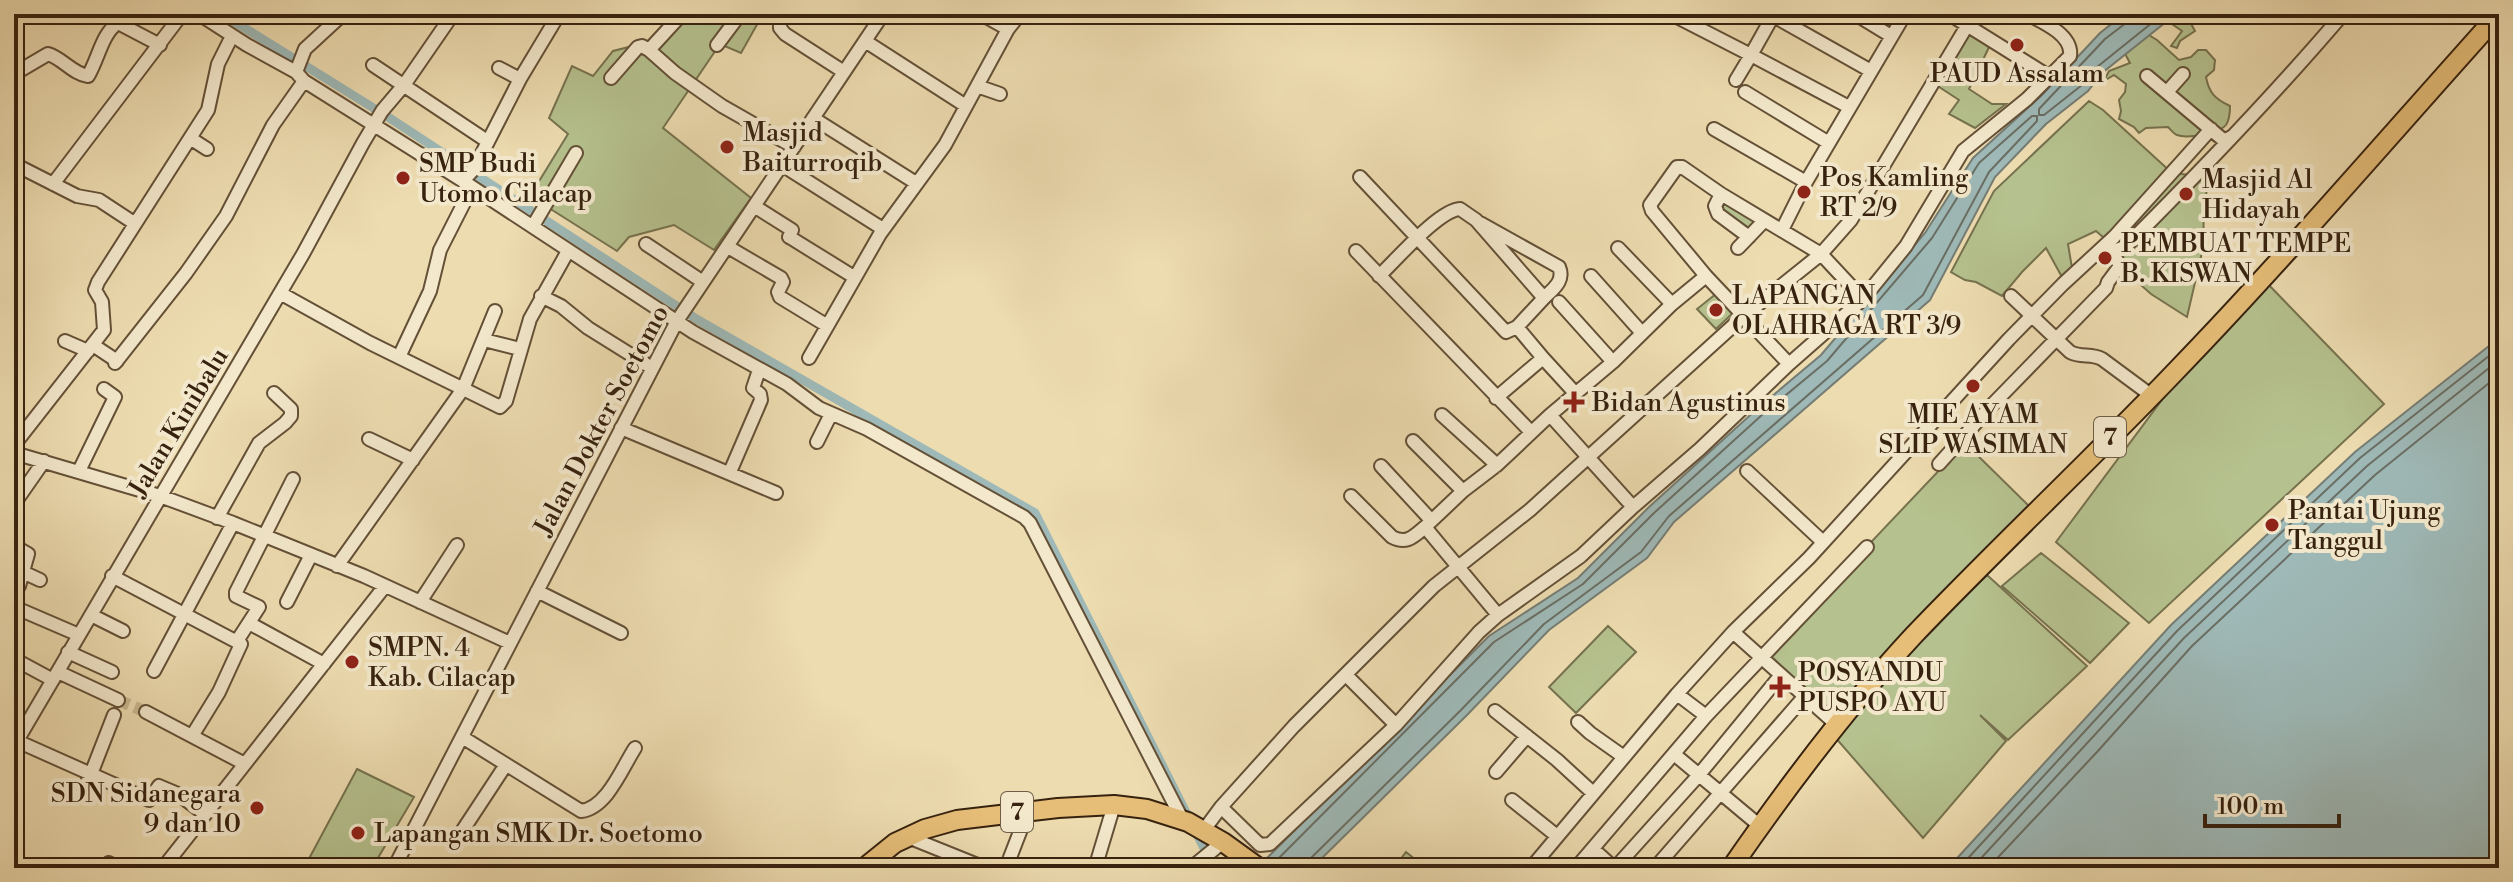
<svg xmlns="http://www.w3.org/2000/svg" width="2513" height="882" font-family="'Libre Bodoni',serif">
	<rect width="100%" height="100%" fill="#eddcb0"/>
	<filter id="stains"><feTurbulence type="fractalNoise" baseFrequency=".0025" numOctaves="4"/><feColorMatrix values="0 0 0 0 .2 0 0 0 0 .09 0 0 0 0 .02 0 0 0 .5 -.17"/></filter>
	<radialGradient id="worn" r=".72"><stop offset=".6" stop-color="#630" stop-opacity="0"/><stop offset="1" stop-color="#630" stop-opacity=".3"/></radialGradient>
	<path fill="#b5c18e" stroke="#76724e" stroke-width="2" d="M675,14H763L741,53L720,44L663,128L751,198L714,250L674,225L629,237L617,251L530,196L568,134L549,118L572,66L593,76L613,51L669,37L680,18Z
		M2175,14H2185L2183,16L2189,20L2195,31L2180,41L2177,48L2171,46L2182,31L2169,22Z
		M1968,23L1992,41L1969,89L1992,104H2006L1975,128L1949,114L1959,100L1933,83Z
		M2147,34L2157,40L2179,60L2191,57L2198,50H2206L2215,60L2214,70L2206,77C2209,93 2215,99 2230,106C2230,112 2230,119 2226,125C2220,133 2187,139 2177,135C2174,134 2171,130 2168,127L2146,128L2139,133L2134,127L2119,119L2121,111L2119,100L2125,92L2126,84L2114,75L2104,81L2109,71L2130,63L2123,50Z
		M2089,101L2103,110L2172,173L2209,177L2204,207L2203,248L2187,317L2151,294L2125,271L2112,245L2096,231L2068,244L2073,274L2062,277L2046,248L2022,272L2002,296L1976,282L1965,280L1951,272L1994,191Z
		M1726,201L1757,221L1749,233L1718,214Z
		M2265,281L2384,404L2149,623L2056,542L2188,365Z
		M1717,293L1735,311L1716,329L1697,309Z
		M1965,443L2031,508L1829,715L1767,652Z
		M2041,553L2129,623L2090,663L2002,586Z
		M1987,575L2087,666L2008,740L1980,715L2006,741L1923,838L1834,736L1909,650Z
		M1608,626L1636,652L1576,713L1549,687Z
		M357,769L414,797L372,868H304Z
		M1406,852L1426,868H1394Z"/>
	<path fill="#9eb9b7" stroke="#757d74" stroke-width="2" d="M2124,14H2176L2102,73L2088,91L2046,124L1995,177L1930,300L1674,522L1647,558L1549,630L1467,715L1312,868H1257L1489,636L1578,578L1649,507L1758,408L1821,355L1925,233L1973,158L2042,95L2100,33Z
		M2499,338V868H1948L2171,625L2355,452Z"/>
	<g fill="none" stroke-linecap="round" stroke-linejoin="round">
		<path stroke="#6a6e63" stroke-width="2" d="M2128,14L2126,23L2105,39L2039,109V115H2044L2082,85L2097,67L2163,14
			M1270,867L1494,642L1583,584L1654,513L1763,414L1827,361L1932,238L1979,163L2032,116H2037V121L1989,172L1923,295L1669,516L1641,552L1544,624L1461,710L1310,859L1307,868
			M1959,868L2177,631L2360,458L2499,348
			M1972,868L2184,638L2367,466L2499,360
			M1988,868L2097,752L2192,646L2375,475L2499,375"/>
		<path stroke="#9eb9b7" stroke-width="9" d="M222,14L388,117L698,320L1035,513L1214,868"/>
		<path stroke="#c9b790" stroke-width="12" stroke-dasharray="12 6" stroke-linecap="butt" d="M118,700L146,712"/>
		<g stroke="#645037" stroke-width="16">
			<path id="minor" d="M199,14L247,45L296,72L304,81L463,181L693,332L787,384L819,408L867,429L1024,517L1030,523L1182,819
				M682,14L649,50L675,73L722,106L794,147
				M772,14L780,21V28L785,34L844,72
				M981,14L1008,29
				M1671,14L1751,55L1774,14
				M1770,14L1871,71
				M1855,14L1891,36
				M1949,14L2050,77
				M2471,14L2499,33
				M865,41L966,106
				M717,45L735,21L728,14
				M373,65L487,141
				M499,68L520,79
				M296,72L305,49L343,14
				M14,74L48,54C62,58 73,74 88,76C98,60 102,33 118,23L160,45
				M2147,76L2221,138L2226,140L2233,136
				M611,78L638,47L642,46L649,50
				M1736,80L1751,55L1849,107
				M977,86L1000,94
				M1745,92L1829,143
				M2167,92L2183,74
				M813,118L916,183
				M1714,129L1806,182
				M190,138L207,149
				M14,164L77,196L99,200L134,223
				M782,165L883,229
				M1677,167H1682L1721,194L1821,254L1863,299L1789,364L1706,276L1652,211L1650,205Z
				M1360,177L1506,332L1517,327L1544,298L1476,220L1460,209C1439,210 1397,259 1379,276
				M463,181L474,169L520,79L559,14
				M53,184L182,14
				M1721,194L1715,206L1718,214L1749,237
				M754,206L792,230L789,237L791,238L854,277
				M1480,223L1559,267C1565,281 1553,289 1544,298
				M533,226L576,153
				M1782,230L1806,182L1905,14
				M646,244L703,282
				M728,247L781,278L783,282L778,292L780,297L826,325
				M1618,248L1672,304
				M1738,248L1764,221
				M1356,251L1531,432
				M1591,276L1642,333
				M1706,276L1672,304L1613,362L1550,415L1633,507L1700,449L1789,364
				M280,293L370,343L500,407L506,401L530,319L568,251
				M541,296L561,306L588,328L652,368
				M2011,296L2070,352C2081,358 2091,353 2102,359L2152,396
				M1863,299L1906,246L1963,151L2027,99L2070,56C2073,35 2043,22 2027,14
				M1559,302L1613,362
				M1517,327L1543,358
				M484,340L520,349
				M65,341L88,351
				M93,345L117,361
				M399,357L430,291L440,250L472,187
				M809,358L880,234L945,145L1008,29L1020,14
				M115,363L186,273L226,216L273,125L304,81
				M1496,398L1543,358L1575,393
				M1442,415L1497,465
				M621,428L776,493
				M369,439L413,460
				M1413,441L1463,491
				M817,442L831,414
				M14,445L104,330L102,302L95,290L98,282L208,110L218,64L232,36
				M14,453L160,496L233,523L364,576L510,643
				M1939,464L1993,404L2106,288L2108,282L2120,266L2114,255V251L2125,247C2200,172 2274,95 2343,14
				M1381,466L1430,519
				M79,471L115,397L104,389
				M1747,471L1823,542
				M730,472L761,400L760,394L753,388L759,370
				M1351,496L1392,537C1407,545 1414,536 1425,527
				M14,504L44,461
				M217,518L259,443L285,423L291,416V409L274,393
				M14,546L28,554L19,586L14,584
				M337,566L463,389L495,311
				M14,568L40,580
				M112,576L241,644L219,692L192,736
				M537,591L621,633
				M287,602L311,555
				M420,602L457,545
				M14,607L79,635
				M91,615L123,631
				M1498,615L1425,527L1463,491L1497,465L1550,415
				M249,623L324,664
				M1733,632L1837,725
				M237,641L259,607L236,596V592L293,479
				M68,652L112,672
				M14,659L53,680
				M154,671L233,523
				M58,672L118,700
				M1347,676L1396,725
				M1677,694L1706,716
				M1495,711L1557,760L1593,793
				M146,712L245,764
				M1578,722L1590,733L1624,757
				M462,737L581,811C607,808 622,768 635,748
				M17,741L91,774L114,715
				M14,746L303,254L363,143L382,111L404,85L453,14
				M1674,754L1760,826
				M1496,772L1527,736
				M82,793L91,774L149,800L159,786L178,794L205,814
				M1512,800L1557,836
				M1221,807L1260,845L1270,844L1396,725L1479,632L1498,615L1581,556L1633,507
				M1204,830L1221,807L1294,726L1434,586L1530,510L1745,315L1821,254L1851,220L1974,14
				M908,837L985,868
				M457,839L505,766
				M1593,849L1614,868
				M109,863L116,868
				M1096,865L1114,805
				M163,868L385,586
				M394,868L677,321L883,14
				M1006,868L1028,811
				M1191,868L1223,842
				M1531,868L1677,694L1733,632L1809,558L2009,339L2063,284L2114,237L2211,129
				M1576,868L1706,716L1867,547
				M1615,868L1698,776L1780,676
				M1655,868L1804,697"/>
		</g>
		<g stroke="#37220f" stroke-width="22">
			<path id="highway" d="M864,868L895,843L925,829L957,820L1058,808L1114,805L1147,809L1188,822L1223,842L1259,868
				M1731,868C1787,787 1847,707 1914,635C1999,546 2089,462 2174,373C2286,257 2391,134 2499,14"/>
		</g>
		<use href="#minor" stroke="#f3e8cc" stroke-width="12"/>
		<use href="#highway" stroke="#e6be78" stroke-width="18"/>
	</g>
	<g fill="#8f2418" stroke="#f3e8cc" stroke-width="3">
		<circle cx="2017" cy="45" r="8"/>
		<circle cx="727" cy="147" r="8"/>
		<circle cx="403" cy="178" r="8"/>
		<circle cx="1804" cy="192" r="8"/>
		<circle cx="2186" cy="194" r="8"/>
		<circle cx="2105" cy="258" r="8"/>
		<circle cx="1716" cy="310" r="8"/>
		<circle cx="1973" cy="386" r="8"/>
		<path d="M1570 390h8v8h8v8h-8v8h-8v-8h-8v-8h8z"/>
		<circle cx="2272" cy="525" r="8"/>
		<circle cx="352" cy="662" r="8"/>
		<path d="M1776 675h8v8h8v8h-8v8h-8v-8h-8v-8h8z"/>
		<circle cx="257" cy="808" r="8"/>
		<circle cx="358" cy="833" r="8"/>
	</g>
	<g text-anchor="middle" stroke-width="8" stroke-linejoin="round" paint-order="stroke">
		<g fill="#f3e8cc" stroke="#6f5d48" stroke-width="2">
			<rect x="2094" y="417" width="32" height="40" rx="6"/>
			<rect x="1001" y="792" width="32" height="40" rx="6"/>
		</g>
		<g font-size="24" font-weight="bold" fill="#37220f">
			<text x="2110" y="445">7</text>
			<text x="1017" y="820">7</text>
		</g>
		<g font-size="26" fill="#37220f" stroke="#f3e8cc" text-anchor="start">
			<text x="2017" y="82" text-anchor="middle">PAUD Assalam</text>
			<text x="743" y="141">Masjid<tspan x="743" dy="30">Baiturroqib</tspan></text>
			<text x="419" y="172">SMP Budi<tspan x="419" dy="30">Utomo Cilacap</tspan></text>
			<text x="1820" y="186">Pos Kamling<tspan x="1820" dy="30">RT 2/9</tspan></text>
			<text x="2202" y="188">Masjid Al<tspan x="2202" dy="30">Hidayah</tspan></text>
			<text x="2121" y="252">PEMBUAT TEMPE<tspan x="2121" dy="30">B. KISWAN</tspan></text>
			<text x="1732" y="304">LAPANGAN<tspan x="1732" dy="30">OLAHRAGA RT 3/9</tspan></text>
			<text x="1592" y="411">Bidan Agustinus</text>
			<text x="1973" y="423" text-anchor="middle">MIE AYAM<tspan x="1973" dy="30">SLIP WASIMAN</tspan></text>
			<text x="2288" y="519">Pantai Ujung<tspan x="2288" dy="30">Tanggul</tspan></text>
			<text x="368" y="656">SMPN. 4<tspan x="368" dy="30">Kab. Cilacap</tspan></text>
			<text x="1798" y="681">POSYANDU<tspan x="1798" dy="30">PUSPO AYU</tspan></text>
			<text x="241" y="802" text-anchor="end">SDN Sidanegara<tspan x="241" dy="30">9 dan 10</tspan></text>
			<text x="374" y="842">Lapangan SMK Dr. Soetomo</text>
		</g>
		<g font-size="26" fill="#37220f" stroke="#f3e8cc">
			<text transform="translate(601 420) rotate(-62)" y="9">Jalan Dokter Soetomo</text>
			<text transform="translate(178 422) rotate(-59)" y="9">Jalan Kinibalu</text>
		</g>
	</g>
	<rect width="2513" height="882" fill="none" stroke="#eddcb0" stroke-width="48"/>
	<rect x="16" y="16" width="2481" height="850" fill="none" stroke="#37220f" stroke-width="4"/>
	<rect x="24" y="24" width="2465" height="834" fill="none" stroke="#37220f" stroke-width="2"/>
	<path d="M2205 814v12h134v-12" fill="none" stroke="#37220f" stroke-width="4"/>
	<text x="2217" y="814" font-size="24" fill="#37220f" stroke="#f3e8cc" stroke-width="6" paint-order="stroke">100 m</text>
	<rect width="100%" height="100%" filter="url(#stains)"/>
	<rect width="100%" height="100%" fill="url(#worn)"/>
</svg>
